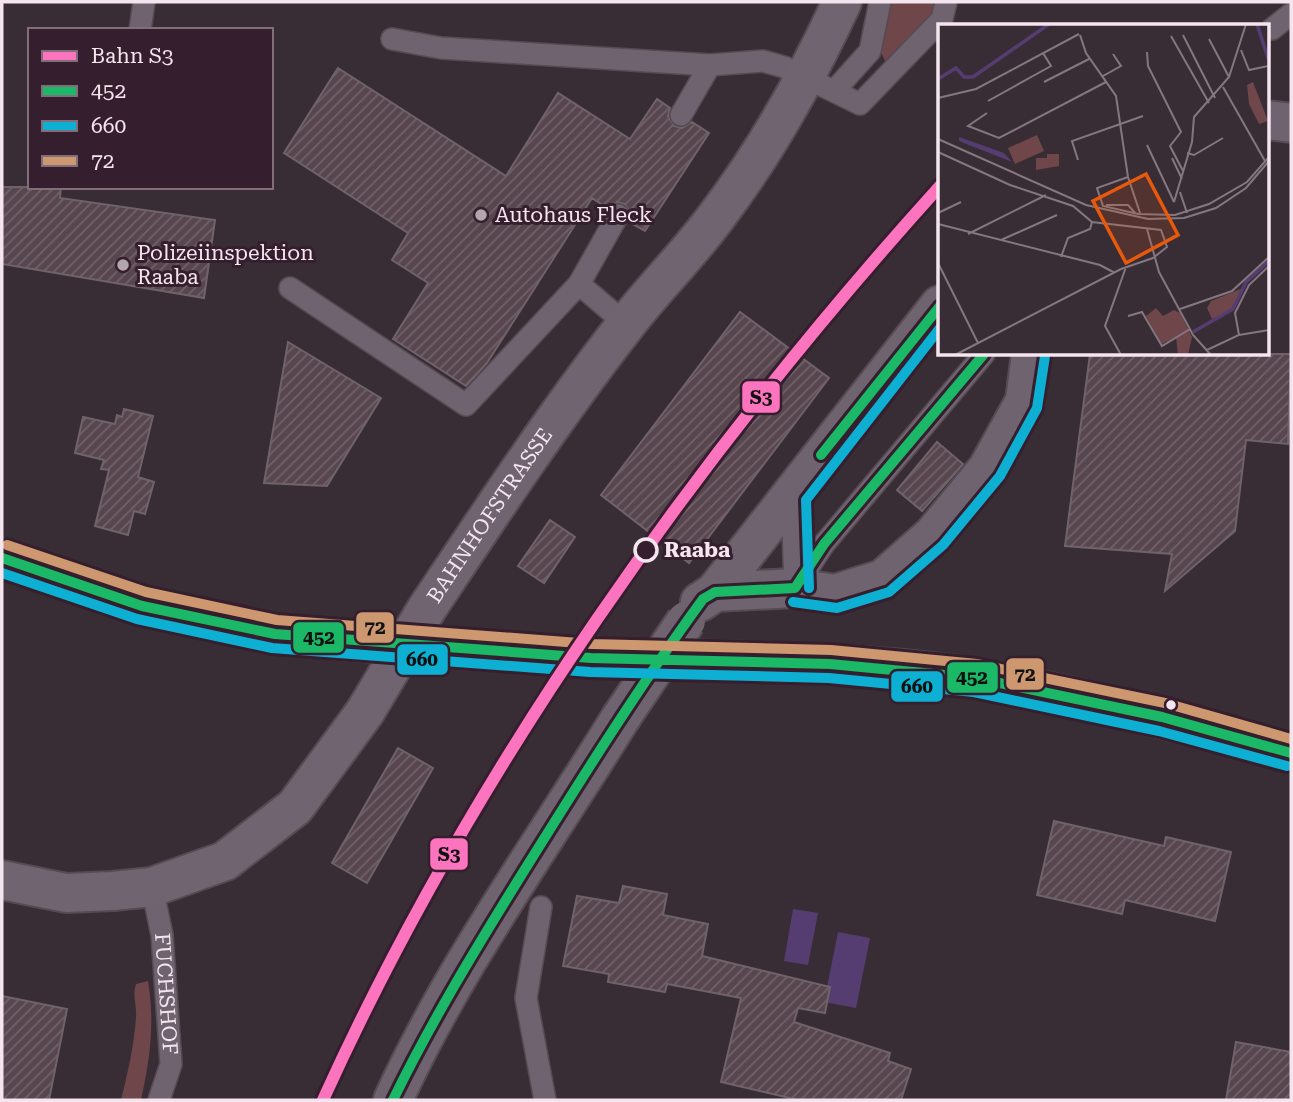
<svg xmlns="http://www.w3.org/2000/svg" width="1293" height="1102" font-family="'Roboto Serif',serif">
	<defs>
		<pattern id="building-hatch" width="6" height="6" patternUnits="userSpaceOnUse" patternTransform="scale(1.75)"><rect width="6" height="6" fill="#58464e"/><path d="M-1 1l2-2M0 6l6-6M5 7l2-2" fill="none" stroke="#716168"/></pattern>
	</defs>
	<rect width="100%" height="100%" fill="#392d35"/>
	<path fill="#6f464a" d="M888,2H933V13L889,61H885L880,50Z
		M148,981C155,1023 150,1059 141,1100H121C128,1072 134,1046 136,1017C137,1005 132,997 136,984Z"/>
	<path fill="#553d71" d="M793,909L818,913L808,965L784,961Z
		M838,932L870,938L856,1008L824,1002Z"/>
	<path fill="url(#building-hatch)" stroke="#6f6369" stroke-width="2" d="M338,68L506,176L558,93L630,139L657,99L670,108L668,116L674,126L682,128L692,122L709,133L645,231L629,222L631,214L625,204L617,202L607,208L592,198L487,363L466,386L393,339L428,283L392,260L408,233L284,153Z
		M2,187H61L60,198L215,220L204,298L2,264Z
		M740,312L829,378L689,563L601,495Z
		M288,342L381,398L327,486L264,483Z
		M1090,354H1291L1288,444L1246,440L1235,531L1165,591L1172,554L1065,546Z
		M124,409L153,416L138,477L154,482L145,514L134,511L128,535L95,526L109,470L101,469L104,460L75,453L83,417L115,424L117,415L122,417Z
		M937,442L963,464L922,511L897,490Z
		M550,520L575,537L544,583L518,566Z
		M398,748L433,768L367,883L332,863Z
		M1054,821L1164,846L1166,837L1231,852L1215,921L1125,900L1122,914L1037,895Z
		M623,886L667,894L663,915L708,924L702,956L830,987L825,1013L798,1008L794,1022L890,1053L888,1061L911,1069L901,1100H798L721,1082L741,998L667,984L665,992L608,982L609,974L563,966L577,896L619,903Z
		M2,996L67,1009L49,1100H2Z
		M1236,1042L1291,1052V1100H1226Z"/>
	<g fill="none" stroke-linecap="round" stroke-linejoin="round">
		<path stroke="#554951" stroke-width="38" stroke-dasharray="38 19" stroke-linecap="butt" d="M376,643L458,649
			M508,652L689,659"/>
		<g stroke="#564b52" stroke-width="24">
			<g id="lane">
				<path d="M1272,29L1291,14"/>
				<path d="M140,30L144,2"/>
				<path d="M392,39L441,48L710,65L763,61L784,67L860,104L942,19L946,2"/>
				<path d="M834,91L870,51L880,2"/>
				<path d="M681,115L710,65"/>
				<path d="M618,215L579,284L626,324"/>
				<path d="M290,288L466,405L579,284"/>
				<path d="M792,497L795,588"/>
				<path d="M795,588L824,544L984,354"/>
				<path id="s1" d="M152,887L162,935L171,1064L159,1100"/>
				<path d="M541,907L526,998L545,1100"/>
			</g>
		</g>
		<g stroke="#564b52" stroke-width="42">
			<path id="street" d="M1267,120L1291,123
				M715,592L795,588L835,594L883,579L933,535L988,468L1025,401L1031,354
				M700,602L715,592L940,305
				M393,1100C454,966 543,844 620,719"/>
		</g>
		<g stroke="#564b52" stroke-width="42">
			<g id="secondary">
				<path d="M2,558L142,606L275,634L374,643"/>
				<path id="s2" d="M426,610C490,514 553,418 624,327C653,289 688,255 716,217C767,150 807,78 842,2"/>
				<path d="M458,649L508,652"/>
				<path d="M692,659C786,663 883,663 977,678C1083,696 1188,725 1291,753"/>
				<path d="M2,880L66,893L113,891L152,887L225,861L295,807L365,712"/>
			</g>
		</g>
		<use href="#lane" stroke="#6f636f" stroke-width="21"/>
		<use href="#street" stroke="#6f636f" stroke-width="38"/>
		<use href="#secondary" stroke="#716471" stroke-width="38"/>
		<g stroke="#564b52" stroke-width="42" stroke-linecap="butt">
			<path id="street-bridge" d="M620,719L686,621"/>
		</g>
		<g stroke="#564b52" stroke-width="42" stroke-linecap="butt">
			<path id="secondary-bridge" d="M365,712L426,610"/>
		</g>
		<use href="#street-bridge" stroke="#6f636f" stroke-width="38"/>
		<use href="#secondary-bridge" stroke="#716471" stroke-width="38"/>
		<g stroke="#351e2d" stroke-width="16">
			<path id="bus-1" d="M821,455L940,306
				M2,558L142,606L275,634L591,658L830,664L976,678L1162,717L1291,753
				M393,1100C431,1022 476,948 522,874C580,781 638,688 703,599L715,592L795,588L824,544L984,354"/>
		</g>
		<g stroke="#351e2d" stroke-width="16">
			<path id="bus-2" d="M2,573L137,619L272,648L590,672L829,678L974,692L1159,731L1287,766
				M809,588L806,500L940,328
				M793,602L837,608L889,592L943,545L1000,476L1037,408L1045,356"/>
		</g>
		<g stroke="#351e2d" stroke-width="16">
			<path id="bus-3" d="M7,545L146,592L277,620L592,644L831,650L977,664L1165,703L1291,739"/>
		</g>
		<use href="#bus-1" stroke="#1ab867" stroke-width="10"/>
		<use href="#bus-2" stroke="#0dafd3" stroke-width="10"/>
		<use href="#bus-3" stroke="#cd976f" stroke-width="10"/>
		<g stroke="#351e2d" stroke-width="18">
			<path id="rail-1" d="M323,1100C473,769 697,455 940,186"/>
		</g>
		<use href="#rail-1" stroke="#fc73be" stroke-width="12"/>
	</g>
	<g fill="#b3a5ae" stroke="#351e2d" stroke-width="2.5">
		<circle cx="481" cy="215" r="7"/>
		<circle cx="123" cy="265" r="7"/>
	</g>
	<circle fill="#351e2d" stroke="#f5e5ef" stroke-width="3.5" cx="646" cy="550" r="11"/>
	<circle fill="#f5e5ef" stroke="#351e2d" stroke-width="2.5" cx="1171" cy="705" r="6"/>
	<g text-anchor="middle" stroke-width="6" stroke-linejoin="round" paint-order="stroke">
		<g font-size="21" fill="#f5e5ef" stroke="#351e2d" text-anchor="start">
			<text x="495" y="222">Autohaus Fleck</text>
			<text x="137" y="260">Polizeiinspektion<tspan x="137" dy="24">Raaba</tspan></text>
		</g>
		<g font-size="21" fill="#f5e5ef" stroke="#351e2d">
			<text dy="7" stroke="none"><textPath href="#s2" startOffset="114">BAHNHOFSTRASSE</textPath></text>
			<text dy="7" stroke="none"><textPath href="#s1" startOffset="108">FUCHSHOF</textPath></text>
		</g>
		<g font-size="21" font-weight="bold" fill="#f5e5ef" stroke="#351e2d" text-anchor="start">
			<text x="664" y="557">Raaba</text>
		</g>
	</g>
	<g transform="translate(938 24)">
		<rect width="331" height="331" fill="#392d35"/>
		<path d="M315,58L330,97L321,100L311,80L309,61ZM99,111L106,127L77,140L70,124ZM109,130H121V142L98,146V134H109ZM305,264L293,286L274,295L269,284L273,277ZM218,284L225,292L236,286L242,289L254,313L250,331H240L238,313L224,320L208,292Z" fill="#6f464a"/>
		<path d="M21,113L66,129L74,138L21,117Z" fill="#553d71"/>
		<path fill="none" stroke="#553d71" stroke-width="3.5" d="M319,0L331,37M0,55L18,44L26,53H35L111,0M255,308L295,285L308,258L331,237"/>
		<path fill="none" stroke="#84777f" stroke-width="2" d="M142,11L148,29L178,72L190,153L202,189M245,11L277,74M233,12L271,79M271,15L291,53M303,26L311,46L330,42M209,28L210,42L243,108L232,122L245,147M165,52L183,42L175,30M106,58L151,35M285,63L327,137M0,74L38,65L141,10M50,77L113,42L105,29M49,89L30,102L61,114L168,58M0,115L148,181L210,195L246,194L278,184L308,164L331,137M209,121L236,178M0,128L72,161L135,182L154,198L223,206L229,223L215,234M249,129L256,131L285,114M234,134L244,155M140,136L134,117L205,92M190,153L159,164L165,182L200,190L237,191L271,180L309,158L331,133M242,168L249,189M236,178L254,118L256,93L291,53L308,0M168,181H190L198,190M0,189L23,178M0,200L162,241L177,249M209,205L221,248L255,311L273,331M30,210L108,171M63,216L119,191M123,233L130,214L152,205L154,198M0,239L40,319M242,285L294,267L331,233M190,292L204,288L224,322L252,305M301,311L331,306M269,326L301,311L297,289L311,261L331,242M17,331L183,245L215,234M183,331L167,302L188,243"/>
		<path fill="#e8590c" fill-opacity="0.15" stroke="#e8590c" stroke-width="3.5" d="M208,150L240,211L188,239L155,177Z"/>
		<rect width="331" height="331" fill="none" stroke="#f5e5ef" stroke-width="3.5"/>
	</g>
	<g stroke="#351e2d" stroke-width="2.5">
		<rect x="741" y="380" width="40" height="34" rx="7" fill="#fc73be"/>
		<rect x="355" y="611" width="40" height="33" rx="7" fill="#cd976f"/>
		<rect x="292" y="621" width="53" height="33" rx="7" fill="#1ab867"/>
		<rect x="396" y="643" width="53" height="33" rx="7" fill="#0dafd3"/>
		<rect x="1005" y="657" width="40" height="34" rx="7" fill="#cd976f"/>
		<rect x="946" y="661" width="53" height="33" rx="7" fill="#1ab867"/>
		<rect x="890" y="670" width="54" height="33" rx="7" fill="#0dafd3"/>
		<rect x="429" y="837" width="40" height="34" rx="7" fill="#fc73be"/>
	</g>
	<g font-size="19" text-anchor="middle" font-weight="bold" fill="#111">
		<text x="761" y="404">S3</text>
		<text x="375" y="634">72</text>
		<text x="319" y="644">452</text>
		<text x="422" y="666">660</text>
		<text x="1025" y="681">72</text>
		<text x="972" y="684">452</text>
		<text x="917" y="693">660</text>
		<text x="449" y="861">S3</text>
	</g>
	<rect width="1293" height="1102" fill="none" stroke="#f5e5ef" stroke-width="7"/>
	<rect x="28" y="28" width="245" height="161" fill="#351e2d" stroke="#826e7b" stroke-width="2"/>
	<rect x="42" y="51" width="35" height="10" fill="#fc73be" stroke="#826e7b" stroke-width="2"/>
	<text x="91" y="63" font-size="21" fill="#f5e5ef">Bahn S3</text>
	<rect x="42" y="86" width="35" height="10" fill="#1ab867" stroke="#826e7b" stroke-width="2"/>
	<text x="91" y="98" font-size="21" fill="#f5e5ef">452</text>
	<rect x="42" y="121" width="35" height="10" fill="#0dafd3" stroke="#826e7b" stroke-width="2"/>
	<text x="91" y="133" font-size="21" fill="#f5e5ef">660</text>
	<rect x="42" y="156" width="35" height="10" fill="#cd976f" stroke="#826e7b" stroke-width="2"/>
	<text x="91" y="168" font-size="21" fill="#f5e5ef">72</text>
</svg>
